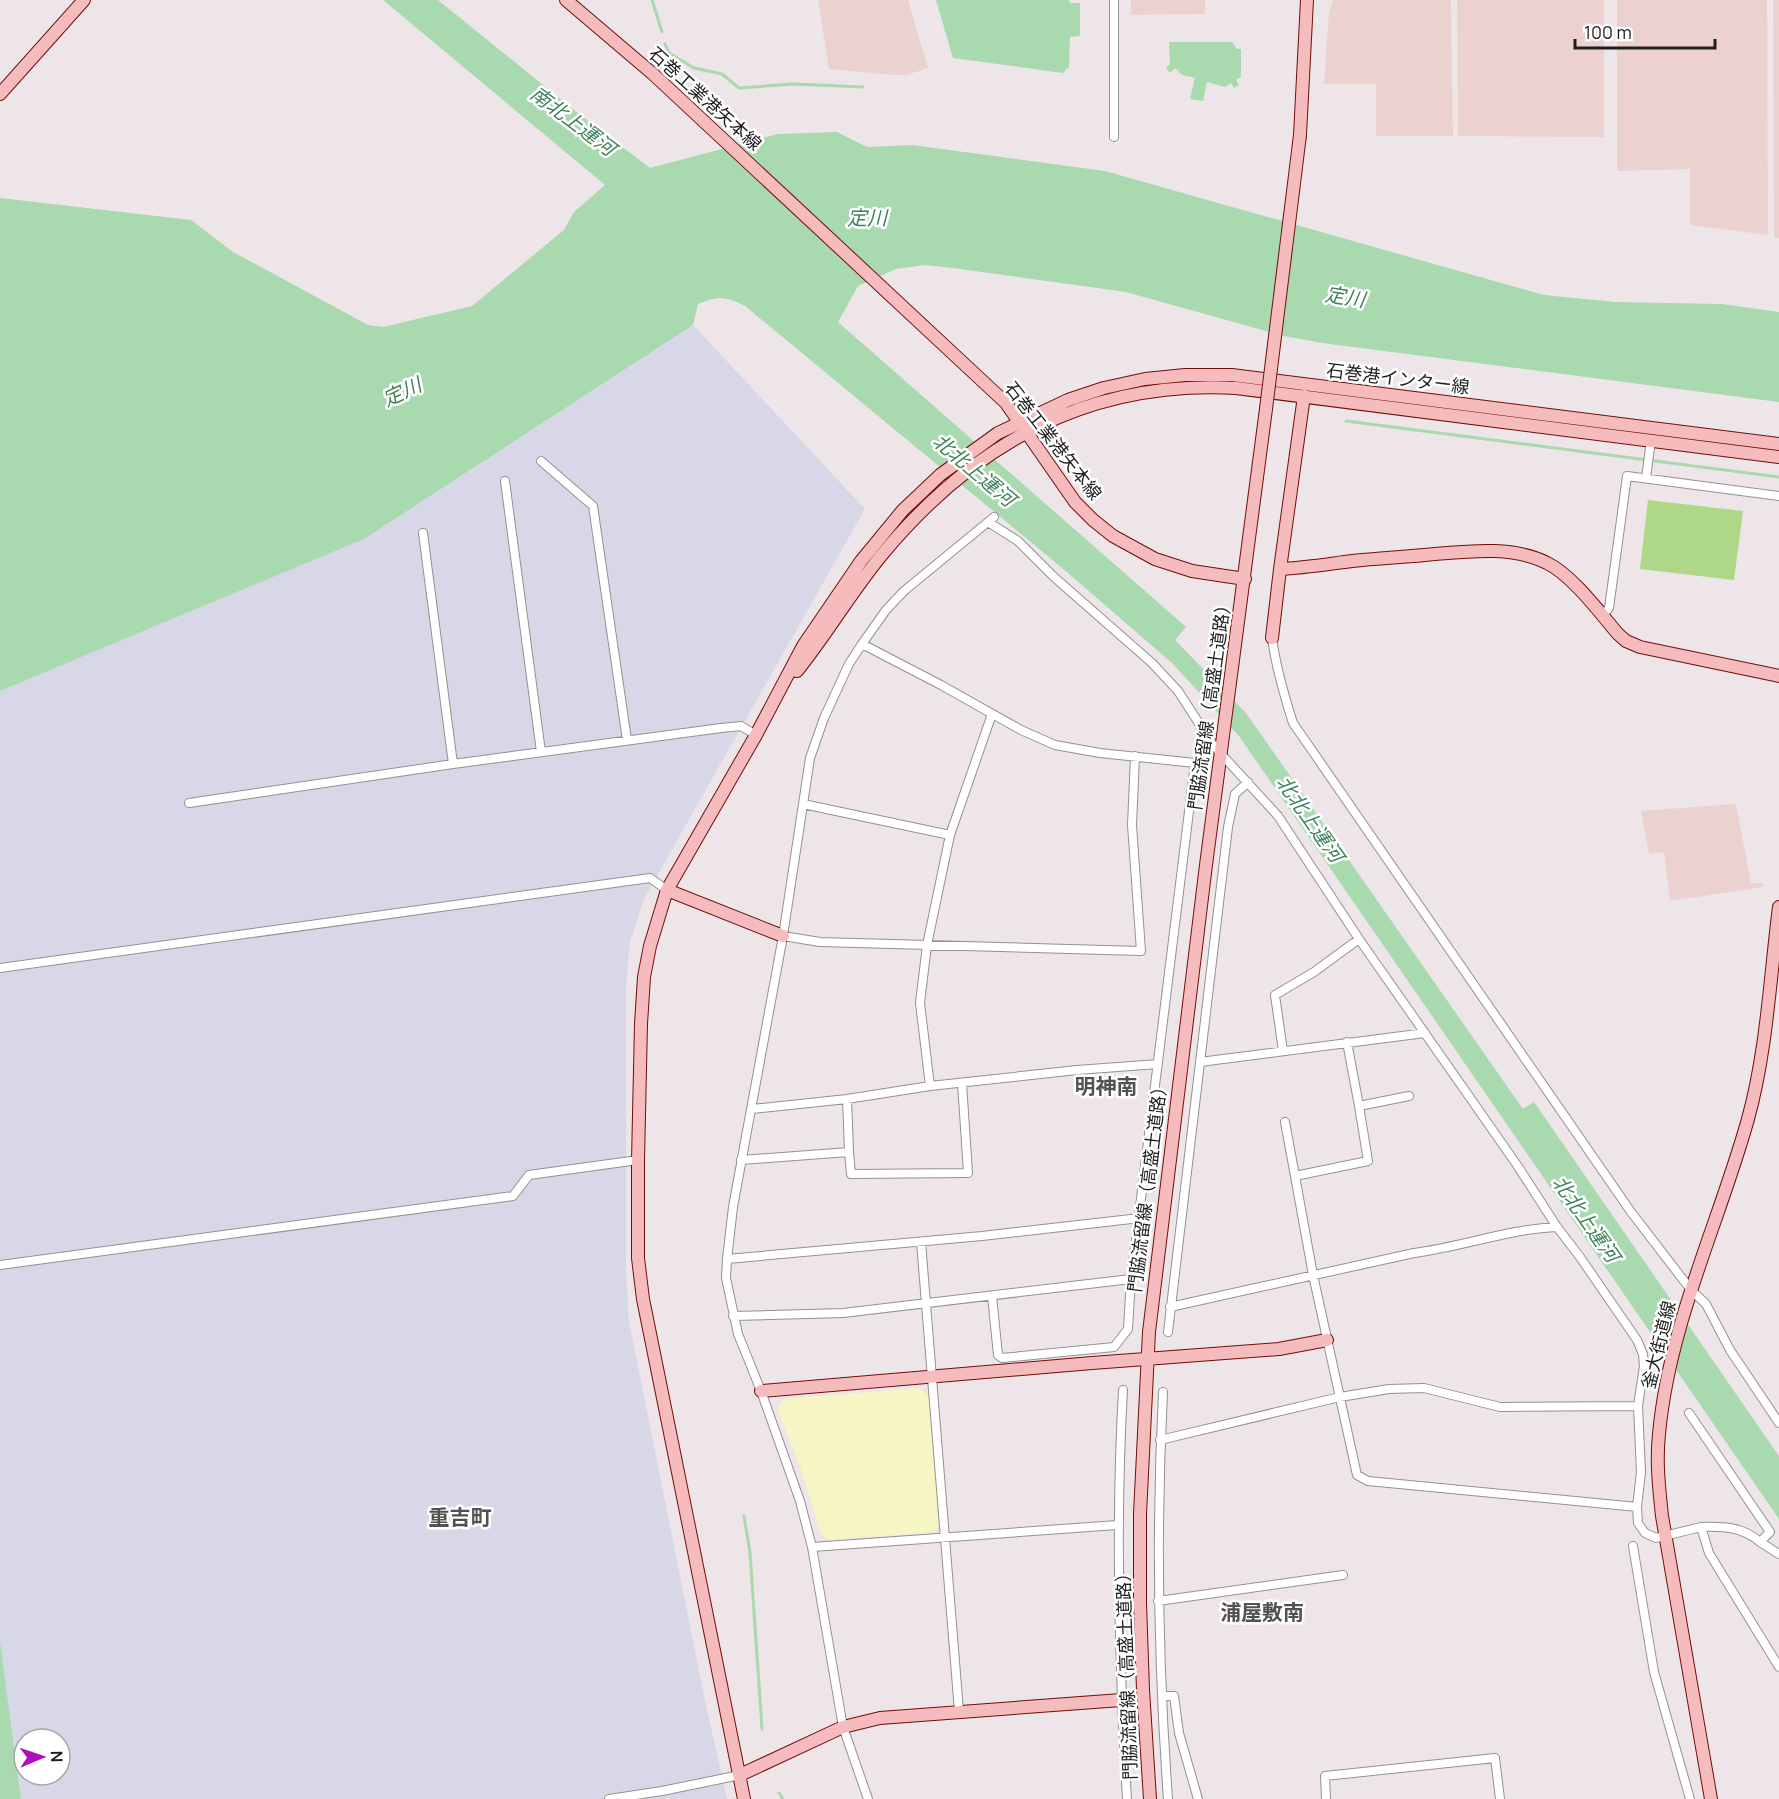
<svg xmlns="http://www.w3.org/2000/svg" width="1779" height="1799" font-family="Manrope,'Noto Sans JP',sans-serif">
	<rect width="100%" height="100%" fill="#eee5e9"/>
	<path fill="#d8d7e7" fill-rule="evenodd" d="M693,325L865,509L644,899L630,942L626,987V1269L629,1322L704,1696L727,1799H21L0,1640V691L364,539ZM24,1739H60V1775H24Z"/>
	<path fill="#ecd1d1" d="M818,0H908L928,68L907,75H894L829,69Z
		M1131,0H1205V14L1131,15Z
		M1333,0H1451L1453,136H1376V84H1324L1329,12Z
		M1457,0H1604V137L1458,136Z
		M1617,0H1767L1768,235L1690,225V169L1617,171Z
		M1773,0H1779V238H1774Z
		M1736,804L1751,883H1762L1764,887L1670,901L1664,852L1649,854L1641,811Z"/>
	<path fill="#f6f6c4" d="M920,1388L929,1397L939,1526L934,1532L829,1540L821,1534L801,1469L777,1409L784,1399Z"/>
	<path fill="#aed887" d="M1648,500L1743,511L1734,580L1640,569Z"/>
	<path fill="#a8d9af" d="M383,0H438L574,110L650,168L778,134L837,132L867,147L912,145L1105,171L1544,295L1615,302L1722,304L1779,312V402L1322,343L1284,336L1126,292L953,268L925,265L896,269L858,286L838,322L1186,627L1175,640L1246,713L1523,1109L1534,1102L1779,1456V1519L1239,736L1172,663L1061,567L745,306C726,296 718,296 698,304L693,325L364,539L0,691V198L191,220L233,252L368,325L383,327L472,306L564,230L574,212L605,185Z
		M936,0H1069L1070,3H1080V36L1070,37L1069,67L1063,73L953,58Z
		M1169,42H1232L1237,49H1241V77L1236,80L1239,85L1234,88L1231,83L1225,87L1207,82L1203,101L1190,99L1195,78L1182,75L1175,68L1170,73L1166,68L1170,64Z
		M0,1641L21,1799H0Z"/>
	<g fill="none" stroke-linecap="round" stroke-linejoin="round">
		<path stroke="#a8d9af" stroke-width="3" d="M652,0L662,32
			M665,44L669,53L694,68L722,74L739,88L793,84L863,87
			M1346,421L1779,477
			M744,1516L750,1553L762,1729
			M779,1793L783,1799"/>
		<g stroke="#929292" stroke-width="10">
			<path id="street" d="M1114,137V0
				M541,461L593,506L627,740
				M1646,478L1651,440
				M505,481L541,752
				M988,522L1018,541L1054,577L1152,663L1178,691L1213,745L1278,816L1359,939L1517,1165L1557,1227L1580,1257L1637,1340L1643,1354L1644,1366L1638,1406L1641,1472L1637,1507L1638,1523L1645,1533L1656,1538L1701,1527L1709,1553L1779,1667
				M423,533L453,764
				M1603,615L1609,608L1627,476L1779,496
				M1272,638C1276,668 1284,695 1293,723L1631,1212L1691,1290L1706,1304L1730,1350L1779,1423
				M862,644L941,685L1021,730L1055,745L1100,753L1195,763L1131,1279L1128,1329L1114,1347L1002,1358L998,1355L992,1296
				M189,803L453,764L721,728L741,726L756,735
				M803,804L950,835
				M783,936L820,942L1141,951L1132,825L1135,756
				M0,968L650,878L667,890
				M1347,1042L1359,1106L1409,1096
				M1283,1051L1275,995L1314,972L1359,939
				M1200,1062L1425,1033
				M930,1086L920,1003L927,945L950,835L992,714
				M847,1099L849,1152
				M752,1109L847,1099L930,1086L1077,1070L1158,1064
				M1285,1122L1295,1176L1368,1161L1359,1106
				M741,1160L849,1152L851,1174L968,1173L962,1083
				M1295,1176L1313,1275L1357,1475L1368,1481L1637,1507
				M921,1242L959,1711
				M727,1259L982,1236L1140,1218
				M0,1265L513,1196L529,1175L638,1160
				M1170,1307L1414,1253C1462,1247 1508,1229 1557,1227
				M733,1316L843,1313L1131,1279
				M1168,1332L1228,827L1235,794L1248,782
				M1123,1390C1115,1527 1119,1663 1127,1799
				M1163,1392C1156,1528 1158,1663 1168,1799
				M1689,1413L1770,1532L1760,1542L1779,1554
				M1160,1440L1340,1397L1389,1389L1424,1388L1500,1407L1638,1406
				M1701,1527C1724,1526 1743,1527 1760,1542
				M1633,1546L1654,1672L1690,1799
				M812,1547L1117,1525
				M1158,1601L1343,1575
				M1162,1696H1174L1179,1733L1198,1799
				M609,1799L662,1791L740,1775
				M868,1799L843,1727L812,1547L800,1501L761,1391L738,1334L726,1278L727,1259L733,1207L783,936L810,758L824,718L849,664L862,644L886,610L904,591L994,517
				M1326,1799L1325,1776L1495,1758L1500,1799"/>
		</g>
		<g stroke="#6e0e0c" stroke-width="14">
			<path id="secondary" d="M566,0L653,74L1006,403L1075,502L1093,520L1113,536L1155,559L1192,571L1245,579
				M0,94L84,0
				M1300,135L1307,0
				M1280,569C1304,568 1328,564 1352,561C1380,558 1407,557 1435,554C1470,551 1514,546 1547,563C1572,575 1600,613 1618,634L1626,641L1640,647L1779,676
				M1272,638L1280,569L1304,396
				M797,671C826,635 850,594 880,557C973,444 1087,380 1236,388L1779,457
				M667,890L783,936
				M761,1391L1092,1363L1279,1349L1327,1340
				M740,1775L843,1727L880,1718L1121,1700
				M744,1799L643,1299L638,1258V1160L641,1024L644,977L650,946L667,890L756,735L803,646L861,561L903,510L940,475L998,433L1068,400L1104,388L1145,379L1185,375H1232L1779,444
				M1150,1799L1143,1690L1140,1603V1514L1149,1332L1206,865L1266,409
				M1711,1799L1662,1516C1659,1488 1656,1461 1659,1434C1669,1324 1719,1223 1748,1119C1767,1050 1770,977 1779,907"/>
		</g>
		<use href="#street" stroke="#fff" stroke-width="8"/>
		<use href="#secondary" stroke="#f5bbbd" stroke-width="12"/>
		<g stroke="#6e0e0c" stroke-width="14" stroke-linecap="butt">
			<path id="secondary-bridge" d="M1266,409L1300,135"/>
		</g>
		<use href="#secondary-bridge" stroke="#f5bbbd" stroke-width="12"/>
	</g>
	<g text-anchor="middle" stroke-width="5" stroke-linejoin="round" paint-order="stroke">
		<g font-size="18" fill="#1e1e1e" stroke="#fff">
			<text transform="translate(705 99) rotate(42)" y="6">石巻工業港矢本線</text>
			<text transform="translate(1398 379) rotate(7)" y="6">石巻港インター線</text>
			<text transform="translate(1053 441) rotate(52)" y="6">石巻工業港矢本線</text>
			<text transform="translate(1210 703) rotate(-82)" y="6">門脇流留線（高盛土道路）</text>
			<text transform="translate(1148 1185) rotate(-83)" y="6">門脇流留線（高盛土道路）</text>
			<text transform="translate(1659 1345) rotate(-76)" y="6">釜大街道線</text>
			<text transform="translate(1127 1672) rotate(-92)" y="6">門脇流留線（高盛土道路）</text>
		</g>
		<g font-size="20" font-style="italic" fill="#40825b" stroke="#fff">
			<text transform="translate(573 121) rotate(37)" y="7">南北上運河</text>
			<text x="867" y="225">定川</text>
			<text transform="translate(1345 297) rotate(9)" y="7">定川</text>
			<text transform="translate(402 392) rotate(-25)" y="7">定川</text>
			<text transform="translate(974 470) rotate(40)" y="7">北北上運河</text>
			<text transform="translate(1310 819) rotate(55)" y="7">北北上運河</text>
			<text transform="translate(1586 1219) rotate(55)" y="7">北北上運河</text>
		</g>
		<g font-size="21" font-weight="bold" fill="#515151" stroke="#fff">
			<text x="1106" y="1094">明神南</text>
			<text x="460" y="1525">重吉町</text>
			<text x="1262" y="1620">浦屋敷南</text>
		</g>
	</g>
	<g transform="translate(42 1757) rotate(88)"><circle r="28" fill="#ffffff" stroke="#a5a5a5" stroke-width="1.5"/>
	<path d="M0-4.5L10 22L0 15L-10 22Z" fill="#b00dbf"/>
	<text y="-9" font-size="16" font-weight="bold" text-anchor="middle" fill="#1e1e1e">N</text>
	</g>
	<path d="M1575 39v9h140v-9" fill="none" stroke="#1e1e1e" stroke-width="3"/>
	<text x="1584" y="39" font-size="18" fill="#1e1e1e" stroke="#ffffff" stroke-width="4.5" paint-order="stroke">100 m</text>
</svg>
